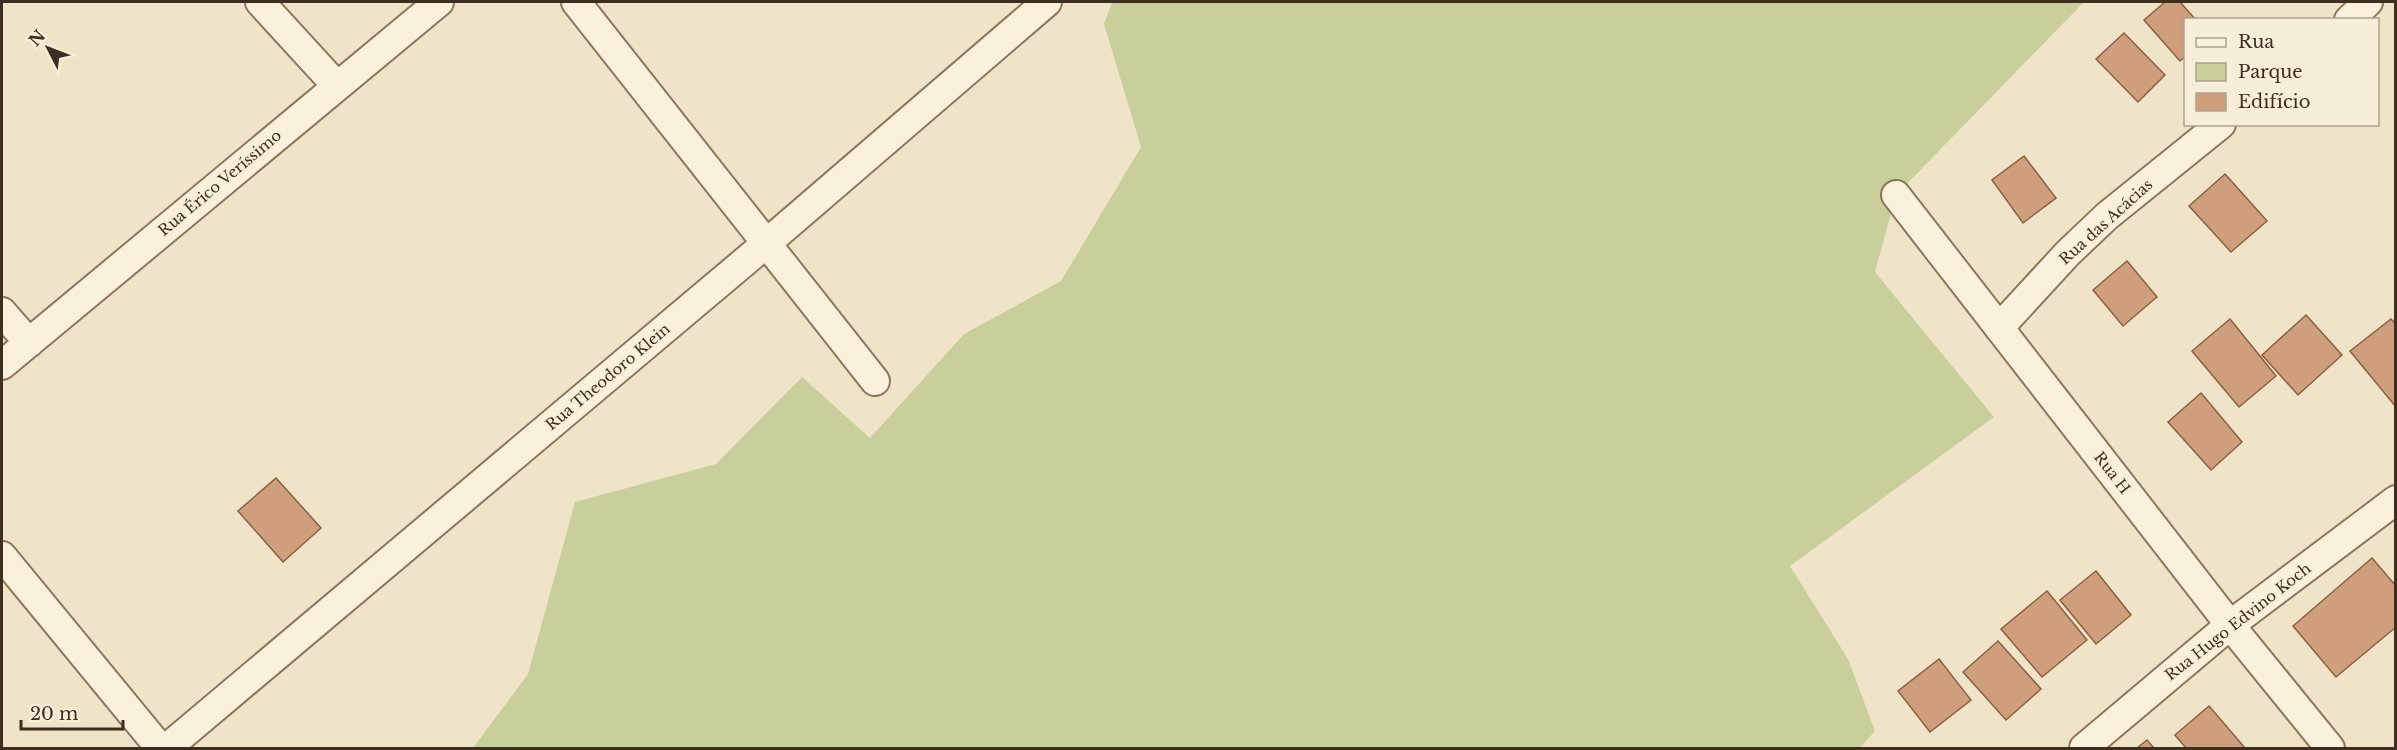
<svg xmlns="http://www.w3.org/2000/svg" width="2397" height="750" font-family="'Libre Baskerville',serif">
	<rect width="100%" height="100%" fill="#f0e4c8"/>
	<path fill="#c9cf9b" d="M1112,2H2084L1896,195L1875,272L1994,417L1790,566L1848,659L1875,731L1860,748H473L528,674L575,502L716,464L802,377L870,438L964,334L1061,281L1141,147L1104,24Z"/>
	<path fill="#cf9f7d" stroke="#8d5f41" stroke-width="1.5" d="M2165,2H2180L2196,20H2186V56L2180,61L2144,20Z
		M2124,33L2165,75L2138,102L2096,59Z
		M2024,156L2056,198L2023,223L1992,180Z
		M2225,174L2267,221L2231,252L2189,206Z
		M2127,261L2157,297L2123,326L2093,290Z
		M2306,315L2342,355L2298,395L2262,355Z
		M2230,319L2276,376L2239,407L2192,351Z
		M2391,319L2396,324V407L2350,351Z
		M2201,393L2242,442L2211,470L2168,422Z
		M276,478L321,528L283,562L238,511Z
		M2372,558L2396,586V627L2336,677L2293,626Z
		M2096,571L2131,615L2096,644L2060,600Z
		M2047,591L2087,640L2042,677L2001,629Z
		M1998,641L2041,689L2006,720L1963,672Z
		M1939,659L1971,700L1930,732L1898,691Z
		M2209,706L2245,748H2186L2175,735Z
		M2147,740L2154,748H2137Z"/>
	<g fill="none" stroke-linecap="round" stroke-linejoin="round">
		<g stroke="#8d765c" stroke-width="32">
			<path id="street" d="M260,2L336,85
				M576,2L875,381
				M2349,20L2368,2
				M1896,195L2230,625L2330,748
				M2,312L29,343
				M1999,328L2068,253L2107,216L2221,124
				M2,365L439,2
				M2,556L160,748
				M167,748L768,242L1047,2
				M2084,748L2230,625L2396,500"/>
		</g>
		<use href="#street" stroke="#faf1dc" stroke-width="28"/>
	</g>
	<g text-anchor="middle" stroke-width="5" stroke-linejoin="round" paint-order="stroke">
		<g font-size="15" fill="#3d2e20" stroke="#f7eed8">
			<text transform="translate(220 183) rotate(-40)" y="5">Rua Érico Veríssimo</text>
			<text transform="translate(2106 222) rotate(-42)" y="5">Rua das Acácias</text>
			<text transform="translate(608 377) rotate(-40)" y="5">Rua Theodoro Klein</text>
			<text transform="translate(2112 473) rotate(52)" y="5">Rua H</text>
			<text transform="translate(2238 622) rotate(-38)" y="5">Rua Hugo Edvino Koch</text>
		</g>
	</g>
	<rect width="2397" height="750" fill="none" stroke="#3d2e20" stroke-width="6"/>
	<rect x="2184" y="18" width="195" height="108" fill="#f7eed8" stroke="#ada18e" stroke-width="1.5"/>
	<rect x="2196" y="38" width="30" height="9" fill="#faf1dc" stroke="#ada18e" stroke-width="1.5"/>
	<text x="2238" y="48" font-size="18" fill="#3d2e20">Rua</text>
	<rect x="2196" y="63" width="30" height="18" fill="#c9cf9b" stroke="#ada18e" stroke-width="1.5"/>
	<text x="2238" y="78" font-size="18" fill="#3d2e20">Parque</text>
	<rect x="2196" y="93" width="30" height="18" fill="#cf9f7d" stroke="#ada18e" stroke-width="1.5"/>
	<text x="2238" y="108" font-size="18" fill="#3d2e20">Edifício</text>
	<g transform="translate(48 48) rotate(312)" stroke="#f7eed8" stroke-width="4.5" paint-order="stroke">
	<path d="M0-4.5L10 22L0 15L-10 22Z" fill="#3d2e20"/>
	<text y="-9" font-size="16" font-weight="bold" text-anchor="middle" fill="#3d2e20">N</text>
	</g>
	<path d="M21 720v9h102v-9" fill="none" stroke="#3d2e20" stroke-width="3"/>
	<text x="30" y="720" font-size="18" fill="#3d2e20" stroke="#f7eed8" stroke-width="4.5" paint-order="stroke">20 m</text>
</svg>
